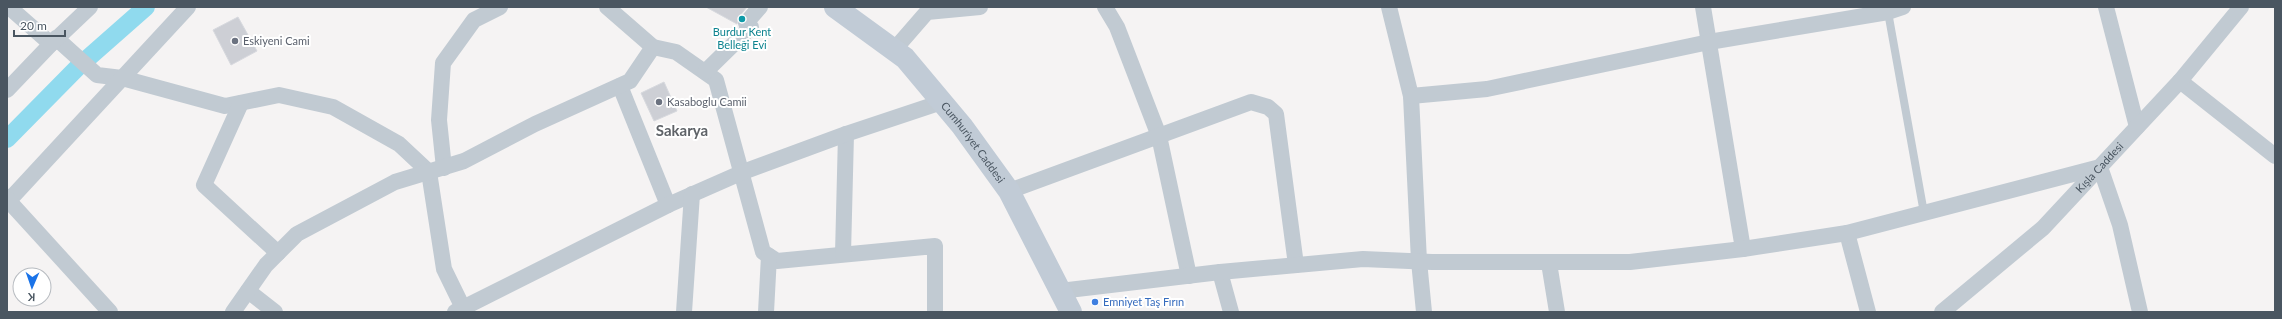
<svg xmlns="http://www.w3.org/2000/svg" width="2282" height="319" font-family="Lato,sans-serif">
	<rect width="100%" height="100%" fill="#f5f3f3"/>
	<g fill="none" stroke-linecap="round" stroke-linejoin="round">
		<path stroke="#90daee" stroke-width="18" d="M7,139L79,66L146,7"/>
	</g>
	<path fill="#cdcfd5" stroke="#d7d9de" d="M706,7H747L739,17L737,24Z
		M238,17L257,51L231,65L213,30Z
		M664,82L677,111L654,121L641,93Z"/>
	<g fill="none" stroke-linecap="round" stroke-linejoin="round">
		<path stroke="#c1cad2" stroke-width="8" d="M1888,12L1924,213"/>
		<g stroke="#c1cad2" stroke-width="16">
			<path d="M9,7L51,44"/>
			<path d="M607,7L653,47L676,52L716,80L763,252L777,261L935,246V312"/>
			<path d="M1105,7L1117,27L1159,136L1189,276"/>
			<path d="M1389,7L1411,96L1419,261L1424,312"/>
			<path d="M1703,7L1743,249"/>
			<path d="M2106,7L2137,127"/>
			<path d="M56,38L97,75L122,78L225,106L279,95L333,107L399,144L429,172L444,269L465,312"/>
			<path d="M894,50L927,12L980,7"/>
			<path d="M705,72L751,27L746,23L760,7"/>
			<path d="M2180,81L2275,156"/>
			<path d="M620,86L668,205"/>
			<path d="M7,90L51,44L90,7"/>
			<path d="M1411,96L1487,89L1709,42L1888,12L1903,7"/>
			<path d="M241,103L204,185L278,253"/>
			<path d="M444,168L439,120L443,63L474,20L500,7"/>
			<path d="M1009,191L1251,102L1268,107L1276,114L1296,265"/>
			<path d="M7,198L14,195L188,7"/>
			<path d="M7,199L110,312"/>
			<path d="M1847,233L1868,312"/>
			<path d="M843,254L846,134"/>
			<path d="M1549,263L1557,312"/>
			<path d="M1220,272L1231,312"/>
			<path d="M248,291L275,312"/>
			<path d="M1060,291L1220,272L1363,259L1432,262H1630L1743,249L1847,233L2100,167L2120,225L2140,312"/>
			<path d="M233,312L266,265L297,234L395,182L464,161L535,124L630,81L653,47"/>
			<path d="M455,312L668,205L743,172L846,134L942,102"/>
			<path d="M684,312L692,194"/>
			<path d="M766,312L769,256"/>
			<path id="s1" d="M1942,312L2043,228L2180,81L2241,7"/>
		</g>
		<path stroke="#c1cbd6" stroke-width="22" id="s2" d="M835,7L905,58L962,126L1009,191L1071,312"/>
	</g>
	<circle fill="#0f9aa8" stroke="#fff" stroke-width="1.5" cx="742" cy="19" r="4"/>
	<g fill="#6b7280" stroke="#fff" stroke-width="1.5">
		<circle cx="235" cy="41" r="4"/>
		<circle cx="659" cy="102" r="4"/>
	</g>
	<circle fill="#3f7fe0" stroke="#fff" stroke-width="1.5" cx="1095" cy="302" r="4"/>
	<g text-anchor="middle" stroke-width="4" stroke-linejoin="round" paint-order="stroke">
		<g font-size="11" fill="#0d838f" stroke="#fff">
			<text x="742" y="36">Burdur Kent<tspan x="742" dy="13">Belleği Evi</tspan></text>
		</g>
		<g font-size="11" fill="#5b616d" stroke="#fff" text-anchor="start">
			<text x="243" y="45">Eskiyeni Cami</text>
			<text x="667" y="106">Kasaboglu Camii</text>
		</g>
		<g font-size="11" fill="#4a5661" stroke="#fff">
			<text dy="4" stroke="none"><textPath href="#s2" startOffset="195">Cumhuriyet Caddesi</textPath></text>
			<text dy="4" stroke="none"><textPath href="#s1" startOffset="214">Kışla Caddesi</textPath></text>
		</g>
		<g font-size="11" fill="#366cbe" stroke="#fff" text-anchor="start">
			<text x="1103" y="306">Emniyet Taş Fırın</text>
		</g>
		<g font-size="15" font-weight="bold" fill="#5f6368" stroke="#fff">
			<text x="682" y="136">Sakarya</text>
		</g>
	</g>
	<rect width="2282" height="319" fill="none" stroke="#4a5661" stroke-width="16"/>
	<g transform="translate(32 287) rotate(182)"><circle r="19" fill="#ffffff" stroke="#b7bbc0"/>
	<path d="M0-3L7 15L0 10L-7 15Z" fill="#1a73e8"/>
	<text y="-6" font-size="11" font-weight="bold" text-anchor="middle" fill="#4a5661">K</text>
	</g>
	<path d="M14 30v6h51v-6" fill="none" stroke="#4a5661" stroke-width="2"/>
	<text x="20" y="30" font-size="12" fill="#4a5661" stroke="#ffffff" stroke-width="3" paint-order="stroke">20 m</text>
</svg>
